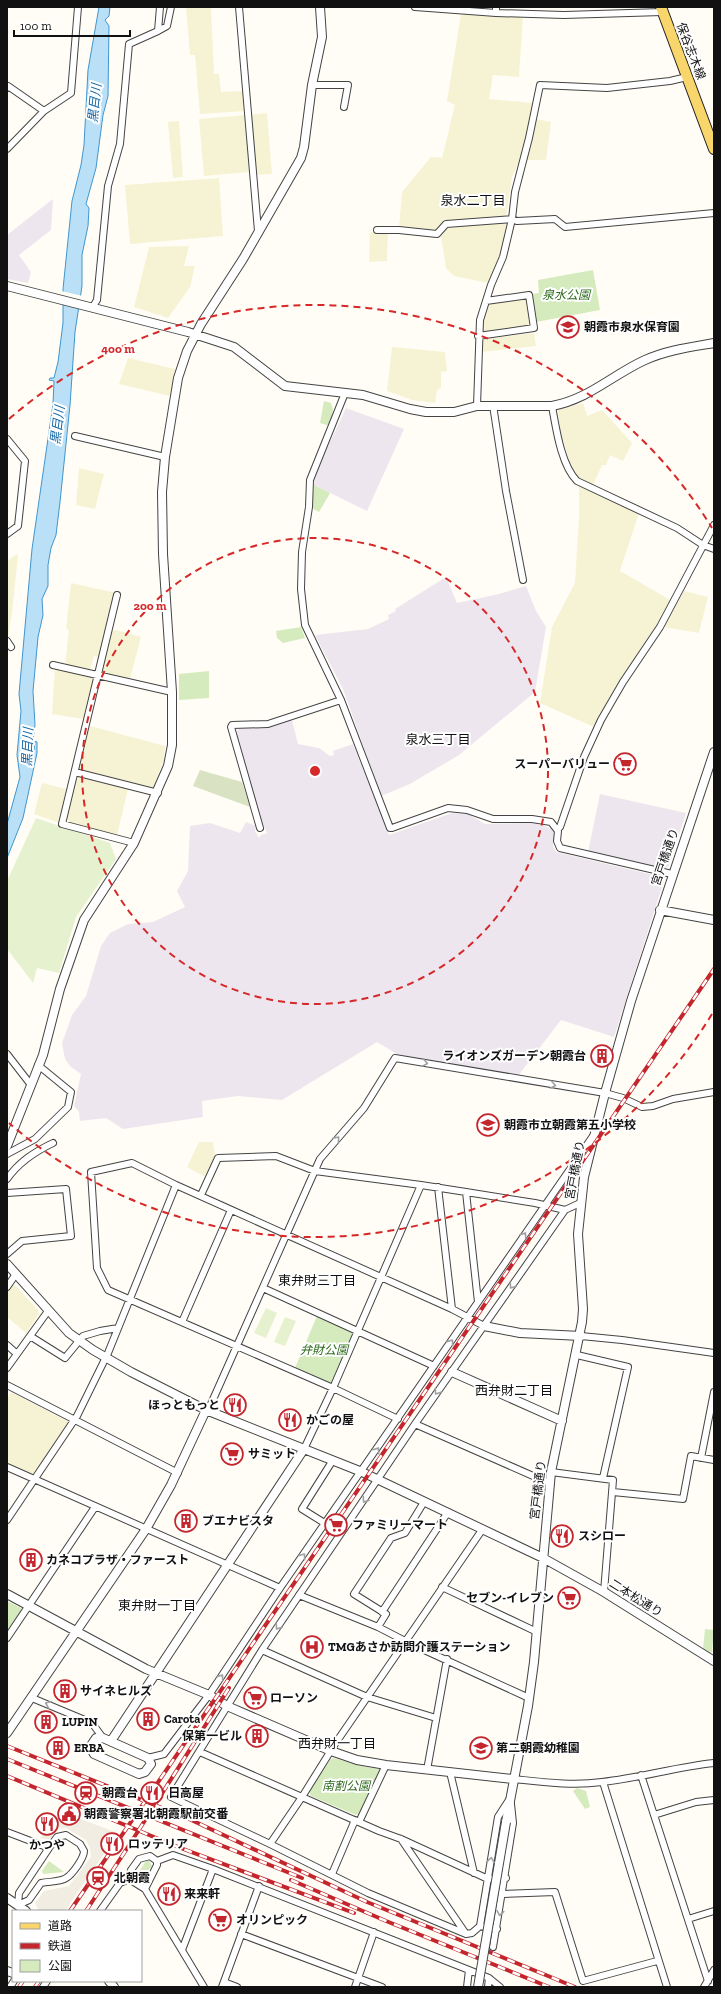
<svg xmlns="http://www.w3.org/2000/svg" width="721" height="1994" font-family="'Zilla Slab','Noto Sans JP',serif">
	<rect width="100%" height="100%" fill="#fffdf5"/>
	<path fill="#eee6ef" d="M53,199L51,230L19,255L31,272L28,283L7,279V235Z
		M346,408L404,429L367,511L314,485L315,474Z
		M446,577L457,603L499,594L526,586L536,611L546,627L535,692L459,755L410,784L381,796L343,689L315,635L368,629L389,619L388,615L396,611L395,609Z
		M292,720L298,744L319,748L330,756L334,755L333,751L353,744L389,835L452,813L468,814L485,824L533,823L551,828L554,833L553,846L556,852L662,877L664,881L614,1037L561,1020L518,1076L436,1063L397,1054L377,1042L282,1100L238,1096L202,1101L203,1117L123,1129L106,1118L80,1121L79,1112L74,1106L81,1074L71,1067L65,1059L62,1043L72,1015L86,996L101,946L110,933L128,924L153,922L185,907L177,891L188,871L190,826L210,823L240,833L246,822L256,826L255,831L259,838L261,835L267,833L254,804L243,755L236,732L241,726L269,727Z
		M600,794L686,813L669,866L664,869L588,852Z"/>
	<path fill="#f6f3d4" d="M186,7H211L214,74H219L221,92L244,91L245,111L200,114L195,55H190Z
		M461,14L523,16L519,77L493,75L489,99L533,103L524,151L512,177L506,216L443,222L439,230L436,232L399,228L402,192L431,157L442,158L455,105L447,101Z
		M267,113L272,174L255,175L250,115Z
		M246,115L249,172L204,176L199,119Z
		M536,119L551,122L546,160H527Z
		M179,121L183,177L173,178L168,122Z
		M219,178L223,236L130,244L125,185Z
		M509,221L503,247L493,273L488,283L454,276L446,268L441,235L447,226Z
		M388,231L387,261L369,262L370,232Z
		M189,246L184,266H195L190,287L168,318L134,307L149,247Z
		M524,298L528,301L531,323L528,327L484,333L481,330L487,305L491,303Z
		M534,333L536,346L481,352V342L484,339Z
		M392,347L445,352L447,371L441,372V388L437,390L435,403L412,400L387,391Z
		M128,358L175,369L170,396L119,384Z
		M583,403L587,416L602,410L632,443L623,461L610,455L606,465H602L593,485L577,476L573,471L560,432L558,410Z
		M79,468L104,474L95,509L76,505Z
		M581,486L639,513L620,571L672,601L614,690L594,727L540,703L552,627L575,583L579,517V487Z
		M17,554L18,556L12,612L8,638L7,561Z
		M71,583L116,593L99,657L94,656L90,670L65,665L69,630L66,629Z
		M684,591L708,597L699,633L664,627Z
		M116,630L141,637L130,679L102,672L111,631Z
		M55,668L92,677L94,680L83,719L52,714Z
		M90,726L165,746L164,759L153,789L77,770Z
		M76,775L128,789L117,835L71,823L66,819Z
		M42,783L66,789L59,823L34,814Z
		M199,1142H213L215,1155L205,1177L187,1167Z
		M12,1285H15L38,1310L39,1314L26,1333L7,1317V1293Z
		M11,1392L69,1422L34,1473L29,1475L7,1464V1399Z"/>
	<path fill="#d5ebbd" d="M593,270L600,310L536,322L532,294L539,293L538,280Z
		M324,401L331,403L333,409L330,426L320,423Z
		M314,485L330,493L319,512L312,508Z
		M301,627L305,638L283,643L277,638L276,631Z
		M209,671V698L179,700V674Z
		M317,1316L354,1332L332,1384L295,1368Z
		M7,1601L21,1608V1612L7,1630Z
		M705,1629L714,1630L712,1652L710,1653L703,1649Z
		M334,1758L361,1766L379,1769L380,1772L360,1814L356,1815L311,1796L309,1792L331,1759Z
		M577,1788L586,1791L590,1807L585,1809L573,1791Z
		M49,1861L64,1872L43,1874L42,1871Z
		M146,1861H149L152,1866L139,1881L136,1876Z"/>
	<path fill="#d9e3c4" d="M200,770L242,782L250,807L193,786Z"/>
	<path fill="#e6f2cf" d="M36,818L110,843L116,859L76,917L59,973L37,968L33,983L7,949V881Z
		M266,1308L277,1313L266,1338L254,1333Z
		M285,1317L296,1321L285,1346L274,1342Z"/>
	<path fill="#f1ede2" d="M57,1818L74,1825L78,1818L118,1833L65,1911H39L35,1903L44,1891L69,1886L91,1857L90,1848L86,1840L66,1828L57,1829L49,1840L40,1838Z"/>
	<path fill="#b9e0f7" stroke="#3f96cf" d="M99,7H110L109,16L105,20L109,26L108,96L103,115L96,168L86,204L89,208L88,226L82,255V286L75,332L70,405L60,502L56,535L51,548L48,565V586L42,599L43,615L38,637L33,691L35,725L32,747L34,750L35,741L37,742V753L23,818L7,858V824L20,777L17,755L21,711L19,694L32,549L53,404L54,381L49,380L50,378H54L58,362L63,323V289L72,201L81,165L84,145L88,70Z"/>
	<path fill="#fffdf5" d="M61,291L83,296L81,309L60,303Z"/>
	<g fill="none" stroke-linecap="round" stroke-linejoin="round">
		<g stroke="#444" stroke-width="8">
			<path id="minor" d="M239,7L258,231
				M415,7L496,13
				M496,7V13L564,15L662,12
				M158,31L167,26L171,7
				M312,85H348L344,107
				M7,88L8,86L44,111
				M7,149L44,111L71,93L78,7
				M377,230H399L437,234L446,224L512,219L517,221L555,219L565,227L714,213
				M92,308L97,300L108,186L120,144L129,44L158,31L160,7
				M478,336L534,328L529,295L486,301
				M345,393L310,480L309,507L302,552L301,589L305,625L341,700L390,828H392L448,808L467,810L493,819H532L551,822L558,831L557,841L560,848L672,874
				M493,405L506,491L523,580
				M477,406L480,320L491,285L503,257L512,219L515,192L529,138L540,85L607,88L670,81L687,77
				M552,406C556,428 561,465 577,481L677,528L703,545L714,549
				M75,436L165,457
				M7,439L25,461L18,526L7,534
				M117,595L62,824L134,843
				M7,641L11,647
				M53,665L172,692
				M75,772L158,793
				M260,828L231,727L232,725L268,724L341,700
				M557,829L560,827L584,757L601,720L623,682L660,627L714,525
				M7,1054L31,1085
				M7,1154L35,1139L68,1107L71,1092L38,1065
				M7,1179C19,1162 34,1152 53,1143
				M421,1185L466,1192L478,1302
				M438,1187L452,1309
				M466,1192L535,1203L565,1210
				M7,1193L66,1189L71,1236L22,1241L7,1254
				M201,1195L218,1158L276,1156L315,1171L421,1185L333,1388L304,1449
				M7,1287L16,1274
				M263,1288L434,1366
				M182,1322L231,1210
				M30,1336L65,1358L83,1336L100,1331L118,1328
				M581,1336L622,1340L714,1353
				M7,1345L17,1354
				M577,1355L628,1367L603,1478
				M7,1368L48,1311
				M7,1385L178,1473
				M206,1410L211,1404L320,1159L364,1108L395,1058L605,1093L623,1098L642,1107L653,1106L673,1099L714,1092
				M398,1419L333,1388L108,1290L97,1268L91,1172L132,1163L176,1185L452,1309L484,1326
				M415,1424L549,1483
				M701,1458L714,1392
				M7,1467L280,1588
				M551,1472L613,1480L604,1592
				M613,1492L683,1499L691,1456L714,1460
				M7,1520L77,1416L108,1353L176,1185
				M326,1524L302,1509L333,1460
				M442,1587L537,1632
				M299,1595L378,1627L409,1643L529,1698
				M382,1612L448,1512
				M378,1627L386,1614L354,1594L391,1538L405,1533L424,1502
				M7,1638L95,1507
				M262,1650L367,1697L436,1718
				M32,1698L92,1723L103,1738
				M200,1752L379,1831L401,1839L488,1879L506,1878
				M148,1758L164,1754L209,1695L280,1588L593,1136
				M427,1770L447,1659
				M450,1772L474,1873
				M641,1775L708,1981
				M513,1779C543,1782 572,1786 602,1782C640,1778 676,1767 714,1763
				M603,1782L667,1987
				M654,1815L696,1802L714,1800
				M359,1822L386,1765
				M7,1832L49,1848
				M66,1835L80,1844L84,1851C84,1856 81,1860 78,1865C66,1883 62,1880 41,1883L29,1900L18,1905L19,1893L49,1848L57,1837Z
				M401,1839L466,1934
				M270,1844L302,1797L335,1744L482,1530
				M157,1861L173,1855L213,1869L469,1970L489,1978L500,1987
				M157,1861L150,1856L139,1859L131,1870L129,1879L145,1889L204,1987
				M332,1874L355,1820
				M145,1889L157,1865V1861
				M503,1894L555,1892L583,1981L657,1961
				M100,1911L120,1883L129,1879
				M688,1919L714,1911
				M480,1926L498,1817L509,1800
				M497,1929L480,1926L472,1933L466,1934L368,1893L270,1844L171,1797L262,1650L415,1424L565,1210L580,1203
				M241,1934L382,1987
				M493,1947L513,1823L511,1804
				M182,1950L213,1869
				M224,1982L237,1987
				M10,1987L14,1981
				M43,1987L47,1981
				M222,1987L259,1886
				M355,1987L374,1932
				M467,1987L469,1970
				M488,1987L489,1978
				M704,1987L714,1970"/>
		</g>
		<g stroke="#444" stroke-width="10">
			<path id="tertiary" d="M7,286L188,332L234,347L285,386L363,395L410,409L426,412H454L477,406H552C589,399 612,375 645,360C667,350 691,347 714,343
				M660,910L714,920
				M7,1146L43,1055L60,989L84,920L134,843L168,766L172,745V692L163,554L162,492L165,457L178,378L187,351L201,324L243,259L301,158L304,147L312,85L322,37L320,7
				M7,1264L69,1333L93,1350L131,1372L206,1410L362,1472L543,1558L604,1592L714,1661
				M484,1326L520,1333L581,1336
				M452,1372L562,1421
				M7,1594L146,1669L209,1695L227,1706L331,1751L357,1760L386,1765L513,1779
				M7,1733L146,1529L171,1485L206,1410
				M96,1738H103L148,1758L151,1764L145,1772L139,1774L94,1754L90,1747Z
				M111,1741L304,1449
				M506,1822L528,1706L534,1662L551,1472L582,1322L583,1309L578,1234L584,1177L605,1093L631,1001L714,752
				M7,1898L26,1911
				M7,1971L13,1973
				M109,1981L114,1987"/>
		</g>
		<g stroke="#222" stroke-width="12">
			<path id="primary" d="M661,7L714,149"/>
		</g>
		<use href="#minor" stroke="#fff" stroke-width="6"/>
		<use href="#tertiary" stroke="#fff" stroke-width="8"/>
		<use href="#primary" stroke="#f9d66b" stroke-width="10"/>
		<g stroke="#c4262e" stroke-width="4">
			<path id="rail" d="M7,1746L187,1818L367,1902L575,1987
				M7,1759L302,1878
				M7,1776L178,1847L354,1913
				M291,1880L386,1921L549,1987
				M70,1911L714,969
				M86,1911L128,1847L229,1688
				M19,1987L23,1981
				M35,1987L39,1981"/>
		</g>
		<use href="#rail" stroke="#fff" stroke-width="2.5" stroke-dasharray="8" stroke-linecap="butt"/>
		<g stroke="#444" stroke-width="10" stroke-linecap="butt">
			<path id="tertiary-bridge" d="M478,1987L506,1822"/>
		</g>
		<use href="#tertiary-bridge" stroke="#fff" stroke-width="8"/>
	</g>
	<defs><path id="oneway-chevron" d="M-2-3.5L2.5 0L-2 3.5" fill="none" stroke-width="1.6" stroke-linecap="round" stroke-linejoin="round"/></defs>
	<g stroke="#a0a0a0">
		<use href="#oneway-chevron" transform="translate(425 1063) rotate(10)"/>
		<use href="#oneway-chevron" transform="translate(553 1085) rotate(10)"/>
		<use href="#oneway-chevron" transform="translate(337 1139) rotate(-50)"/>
		<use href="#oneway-chevron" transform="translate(524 1235) rotate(-56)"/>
		<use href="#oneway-chevron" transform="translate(512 1286) rotate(125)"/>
		<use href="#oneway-chevron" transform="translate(451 1342) rotate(-55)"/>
		<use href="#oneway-chevron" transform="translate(437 1392) rotate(125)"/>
		<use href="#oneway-chevron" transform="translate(377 1450) rotate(-56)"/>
		<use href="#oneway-chevron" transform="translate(365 1500) rotate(124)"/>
		<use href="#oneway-chevron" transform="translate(303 1556) rotate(-54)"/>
		<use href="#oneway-chevron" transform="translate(278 1627) rotate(124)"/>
		<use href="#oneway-chevron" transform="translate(221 1677) rotate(-56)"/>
		<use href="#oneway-chevron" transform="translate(48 1704) rotate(-157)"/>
		<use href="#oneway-chevron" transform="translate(491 1860) rotate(-81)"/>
		<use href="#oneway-chevron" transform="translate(500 1913) rotate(100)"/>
	</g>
	<g fill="none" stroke="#d62828" stroke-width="2" stroke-dasharray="7 5">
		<circle cx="315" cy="771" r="233"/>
		<path d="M712 1014A466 466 0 0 1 9 1123M9 419A466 466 0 0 1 712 528"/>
	</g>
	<defs>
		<g id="school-ring" transform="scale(1.15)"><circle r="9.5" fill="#fff" stroke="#c4262e" stroke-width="1.5"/><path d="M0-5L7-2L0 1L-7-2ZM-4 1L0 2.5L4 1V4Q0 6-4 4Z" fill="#c4262e"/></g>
		<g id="supermarket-ring" transform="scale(1.15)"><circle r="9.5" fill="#fff" stroke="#c4262e" stroke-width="1.5"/><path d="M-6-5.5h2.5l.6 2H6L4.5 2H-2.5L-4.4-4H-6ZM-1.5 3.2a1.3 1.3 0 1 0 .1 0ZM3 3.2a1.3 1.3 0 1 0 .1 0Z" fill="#c4262e"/></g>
		<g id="building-ring" transform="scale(1.15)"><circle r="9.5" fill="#fff" stroke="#c4262e" stroke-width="1.5"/><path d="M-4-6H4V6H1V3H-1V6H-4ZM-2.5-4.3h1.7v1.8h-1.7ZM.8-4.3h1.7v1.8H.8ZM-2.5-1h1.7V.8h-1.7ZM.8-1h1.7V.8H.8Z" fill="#c4262e"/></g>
		<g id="restaurant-ring" transform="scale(1.15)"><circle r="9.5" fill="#fff" stroke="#c4262e" stroke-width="1.5"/><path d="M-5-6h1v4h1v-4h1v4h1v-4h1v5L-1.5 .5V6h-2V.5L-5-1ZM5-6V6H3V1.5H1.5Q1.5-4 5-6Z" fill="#c4262e"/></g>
		<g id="hospital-ring" transform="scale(1.15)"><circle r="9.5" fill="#fff" stroke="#c4262e" stroke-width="1.5"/><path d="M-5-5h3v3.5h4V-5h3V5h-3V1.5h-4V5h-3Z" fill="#c4262e"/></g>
		<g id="station-ring" transform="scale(1.15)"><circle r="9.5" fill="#fff" stroke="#c4262e" stroke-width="1.5"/><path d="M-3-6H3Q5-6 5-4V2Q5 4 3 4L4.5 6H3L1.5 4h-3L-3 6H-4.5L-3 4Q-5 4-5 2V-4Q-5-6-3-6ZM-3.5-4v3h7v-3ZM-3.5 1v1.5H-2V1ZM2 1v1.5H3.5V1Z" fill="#c4262e"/></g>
		<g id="civic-ring" transform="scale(1.15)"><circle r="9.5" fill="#fff" stroke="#c4262e" stroke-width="1.5"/><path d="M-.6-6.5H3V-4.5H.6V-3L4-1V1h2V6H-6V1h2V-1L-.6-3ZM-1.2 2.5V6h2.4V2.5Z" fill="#c4262e"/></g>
	</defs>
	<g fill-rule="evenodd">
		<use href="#school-ring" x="568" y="327"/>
		<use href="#supermarket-ring" x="625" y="764"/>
		<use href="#building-ring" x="602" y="1056"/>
		<use href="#school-ring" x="488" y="1125"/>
		<use href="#restaurant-ring" x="235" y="1405"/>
		<use href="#restaurant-ring" x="290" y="1420"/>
		<use href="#supermarket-ring" x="232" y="1454"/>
		<use href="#building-ring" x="186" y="1521"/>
		<use href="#supermarket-ring" x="336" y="1525"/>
		<use href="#restaurant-ring" x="562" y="1536"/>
		<use href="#building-ring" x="31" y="1560"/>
		<use href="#supermarket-ring" x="569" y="1598"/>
		<use href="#hospital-ring" x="312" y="1647"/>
		<use href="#building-ring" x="65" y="1691"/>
		<use href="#supermarket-ring" x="255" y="1698"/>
		<use href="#building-ring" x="148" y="1719"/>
		<use href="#building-ring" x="46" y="1722"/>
		<use href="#building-ring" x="257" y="1736"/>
		<use href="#building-ring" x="58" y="1748"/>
		<use href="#school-ring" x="481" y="1748"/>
		<use href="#station-ring" x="86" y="1793"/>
		<use href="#restaurant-ring" x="152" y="1793"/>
		<use href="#civic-ring" x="69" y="1814"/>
		<use href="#restaurant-ring" x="47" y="1824"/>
		<use href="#restaurant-ring" x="112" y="1844"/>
		<use href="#station-ring" x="98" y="1878"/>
		<use href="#restaurant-ring" x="169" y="1894"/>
		<use href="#supermarket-ring" x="220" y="1920"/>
	</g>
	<g text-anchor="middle" stroke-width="4" stroke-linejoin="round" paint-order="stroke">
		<g font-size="12" fill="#111" stroke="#fff">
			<text transform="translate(691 51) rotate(69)" y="4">保谷志木線</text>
			<text transform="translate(665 857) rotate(-71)" y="4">宮戸橋通り</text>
			<text transform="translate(575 1170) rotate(-79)" y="4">宮戸橋通り</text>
			<text transform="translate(538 1490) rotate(-83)" y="4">宮戸橋通り</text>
			<text transform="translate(636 1598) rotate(32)" y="4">二本松通り</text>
		</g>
		<g font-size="12" font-style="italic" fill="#2f6b1f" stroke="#fff">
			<text x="566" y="299">泉水公園</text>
			<text x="324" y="1354">弁財公園</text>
			<text x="346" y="1790">南割公園</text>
		</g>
		<g font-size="12" font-weight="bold" fill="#111" stroke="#fff" text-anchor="start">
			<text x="584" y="331">朝霞市泉水保育園</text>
			<text x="610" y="768" text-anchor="end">スーパーバリュー</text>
			<text x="586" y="1060" text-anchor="end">ライオンズガーデン朝霞台</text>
			<text x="504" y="1129">朝霞市立朝霞第五小学校</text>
			<text x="220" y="1409" text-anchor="end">ほっともっと</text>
			<text x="306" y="1424">かごの屋</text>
			<text x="248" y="1458">サミット</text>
			<text x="202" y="1525">ブエナビスタ</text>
			<text x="352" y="1529">ファミリーマート</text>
			<text x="578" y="1540">スシロー</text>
			<text x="46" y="1564">カネコプラザ・ファースト</text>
			<text x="554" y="1602" text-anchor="end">セブン-イレブン</text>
			<text x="328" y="1651">TMGあさか訪問介護ステーション</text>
			<text x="80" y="1695">サイネヒルズ</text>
			<text x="270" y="1702">ローソン</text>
			<text x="164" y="1723">Carota</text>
			<text x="62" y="1726">LUPIN</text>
			<text x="242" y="1740" text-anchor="end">保第一ビル</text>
			<text x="74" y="1752">ERBA</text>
			<text x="496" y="1752">第二朝霞幼稚園</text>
			<text x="102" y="1797">朝霞台</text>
			<text x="168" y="1797">日高屋</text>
			<text x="84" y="1818">朝霞警察署北朝霞駅前交番</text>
			<text x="128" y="1848">ロッテリア</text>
			<text x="47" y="1849" text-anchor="middle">かつや</text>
			<text x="114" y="1882">北朝霞</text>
			<text x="184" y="1898">来来軒</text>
			<text x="236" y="1924">オリンピック</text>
		</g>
		<g font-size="13" font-style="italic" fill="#1768a6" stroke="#fff">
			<text transform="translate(94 103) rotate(-84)" y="5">黒目川</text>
			<text transform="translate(57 425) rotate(-83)" y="5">黒目川</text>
			<text transform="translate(27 747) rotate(-88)" y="5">黒目川</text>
		</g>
		<g font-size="13" fill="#111" stroke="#fff">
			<text x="473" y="205">泉水二丁目</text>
			<text x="438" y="744">泉水三丁目</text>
			<text x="317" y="1285">東弁財三丁目</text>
			<text x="514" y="1395">西弁財二丁目</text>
			<text x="157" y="1610">東弁財一丁目</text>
			<text x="337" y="1748">西弁財一丁目</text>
		</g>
	</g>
	<circle cx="315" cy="771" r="6" fill="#d62828" stroke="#fff" stroke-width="2"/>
	<g font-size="12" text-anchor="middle" font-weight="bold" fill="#d62828" stroke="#fff" stroke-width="4" stroke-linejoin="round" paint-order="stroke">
		<text x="118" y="353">400 m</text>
		<text x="150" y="610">200 m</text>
	</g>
	<rect width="721" height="1994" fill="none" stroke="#111111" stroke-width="16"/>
	<rect x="12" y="1910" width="130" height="72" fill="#ffffff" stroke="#a0a0a0"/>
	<rect x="20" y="1923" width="20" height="6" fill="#f9d66b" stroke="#a0a0a0"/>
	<text x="48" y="1930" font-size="12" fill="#111111">道路</text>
	<rect x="20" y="1943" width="20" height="6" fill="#c4262e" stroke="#a0a0a0"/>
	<text x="48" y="1950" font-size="12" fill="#111111">鉄道</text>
	<rect x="20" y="1960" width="20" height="12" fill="#d5ebbd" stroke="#a0a0a0"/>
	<text x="48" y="1970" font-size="12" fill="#111111">公園</text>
	<path d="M14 30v6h116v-6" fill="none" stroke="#111111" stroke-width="2"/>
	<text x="20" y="30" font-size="12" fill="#111111" stroke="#ffffff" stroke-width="3" paint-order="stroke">100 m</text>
</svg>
